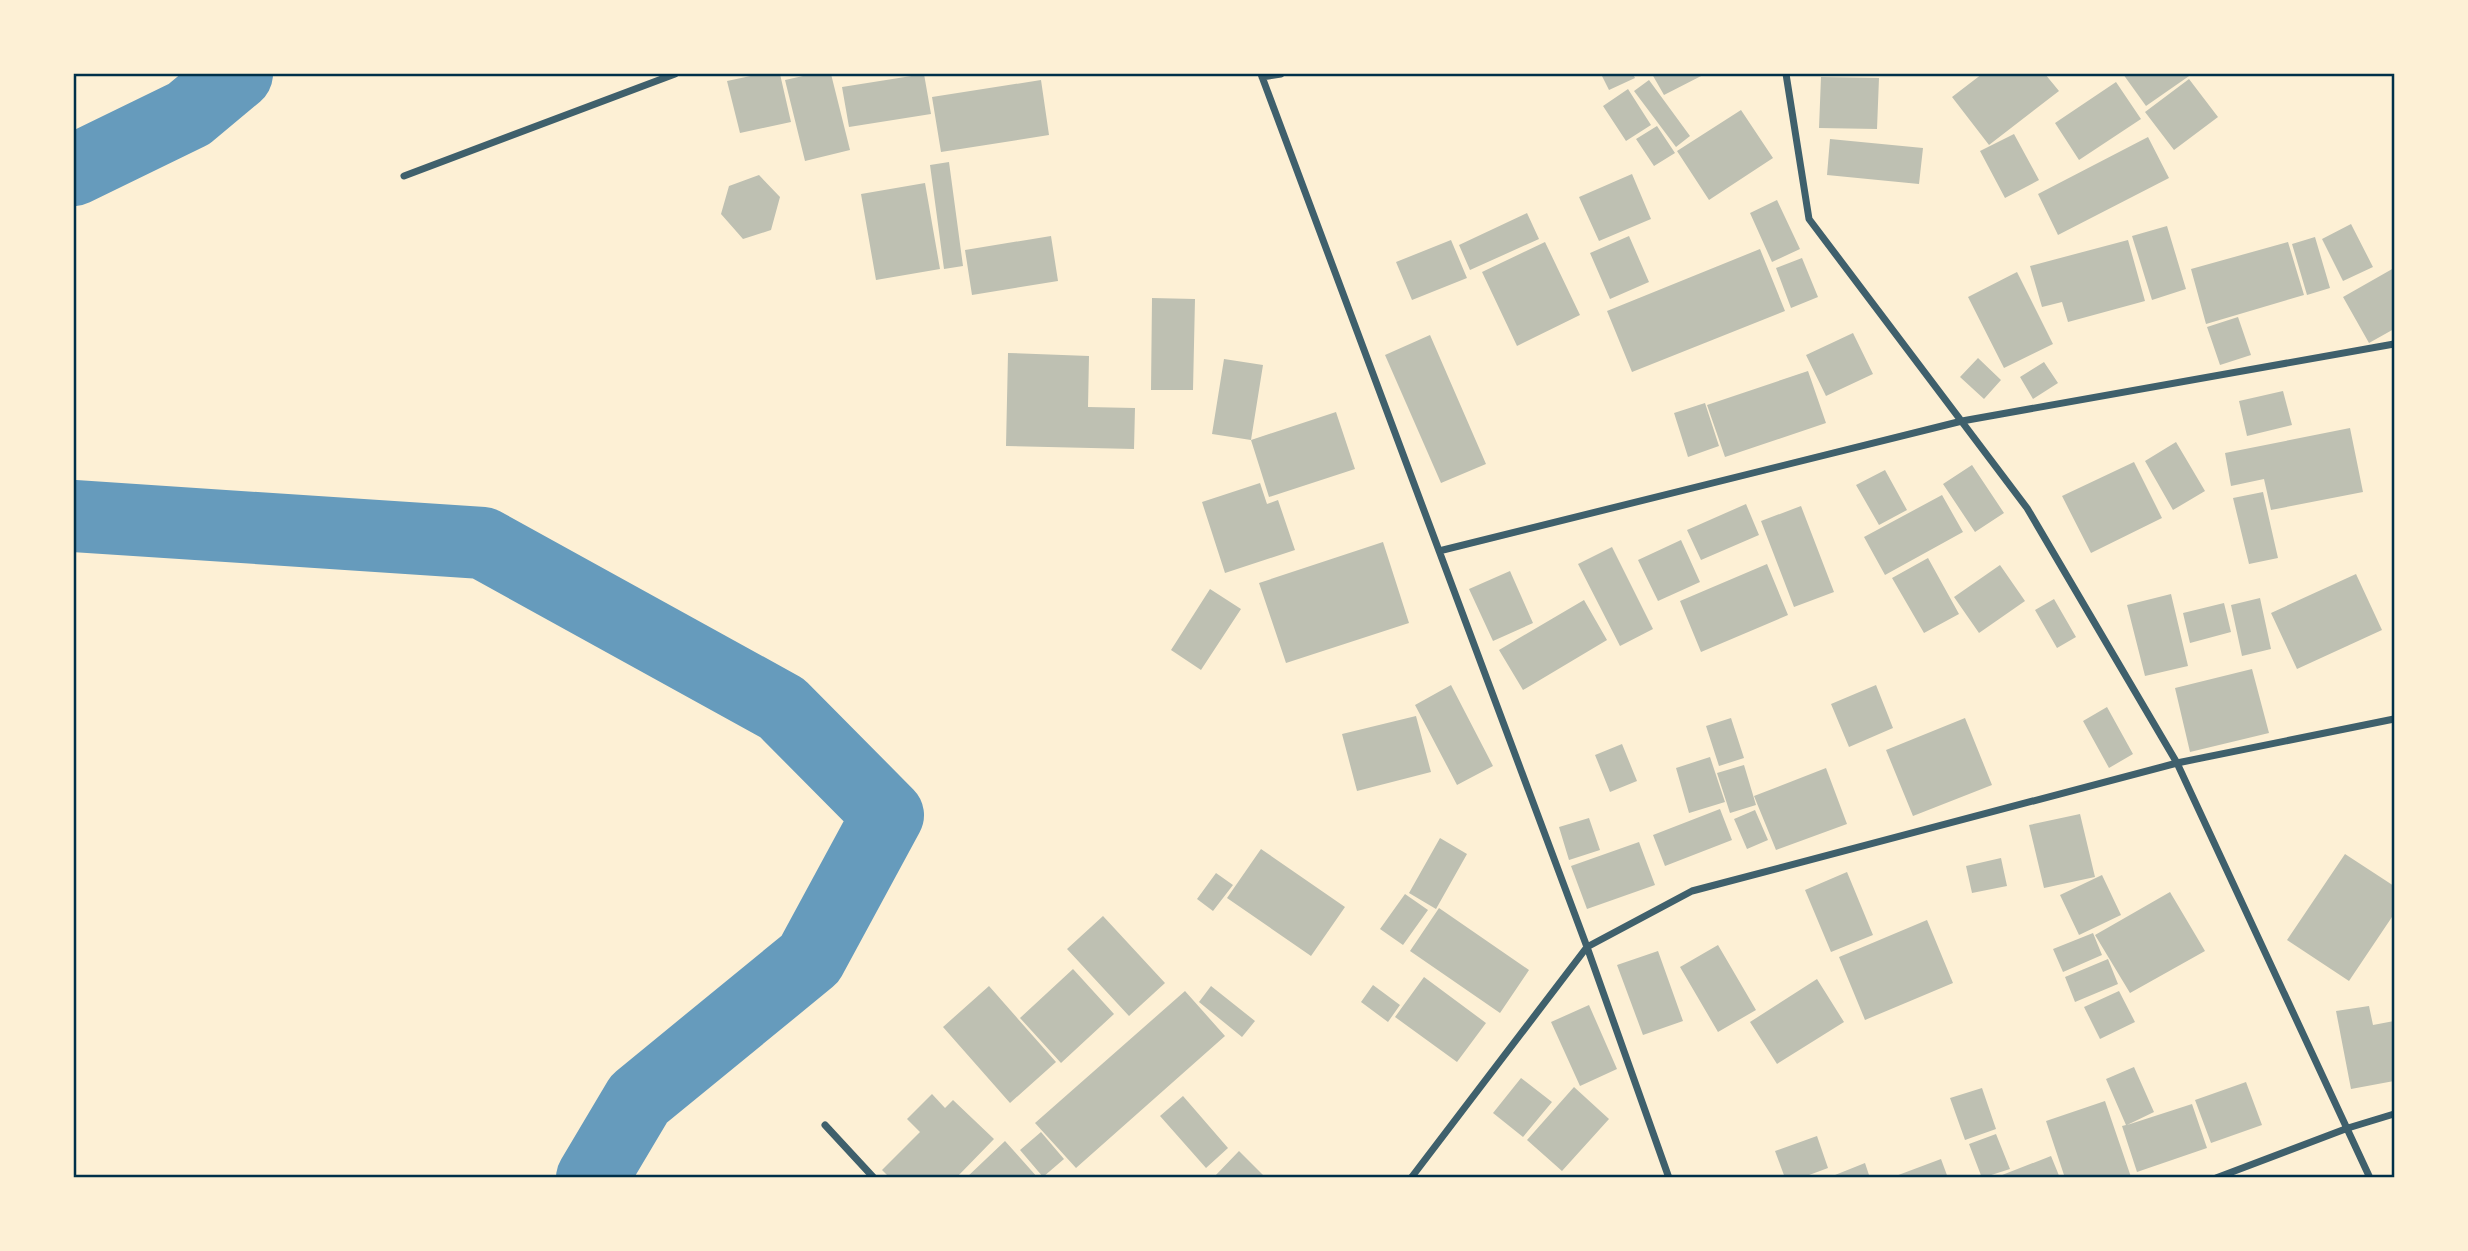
<svg xmlns="http://www.w3.org/2000/svg" width="2468" height="1251" font-family="'Noto Sans',sans-serif">
	<rect width="100%" height="100%" fill="#fdf0d5"/>
	<g fill="none" stroke-linecap="round" stroke-linejoin="round">
		<path stroke="#669bbc" stroke-width="72" d="M74,170L189,114L237,74
			M74,516L483,543L782,708L888,815L810,959L639,1099L592,1178"/>
	</g>
	<path fill="#bec0b2" d="M760,74H780L791,122L740,133L727,81Z
		M812,74H831L850,150L805,161L785,80Z
		M924,74L931,114L849,127L842,87Z
		M1601,74H1633L1635,78L1609,90Z
		M1652,74H1705L1664,95Z
		M1982,74H2045L2059,91L1989,145L1952,97Z
		M2123,74H2192L2146,106Z
		M1821,77L1879,78L1877,129L1819,128Z
		M2189,79L2218,117L2174,150L2145,112Z
		M1041,80L1049,135L941,152L932,97Z
		M1649,80L1690,136L1676,147L1634,91Z
		M2116,82L2141,119L2079,160L2055,123Z
		M1628,89L1651,125L1626,141L1603,106Z
		M1741,110L1773,158L1709,200L1677,151Z
		M1657,126L1675,153L1654,166L1636,139Z
		M2014,134L2039,180L2005,198L1980,151Z
		M2148,137L2169,178L2058,235L2038,194Z
		M1830,139L1923,148L1919,184L1827,175Z
		M949,162L963,266L944,269L930,165Z
		M1632,174L1651,219L1599,241L1579,197Z
		M759,175L780,197L771,230L743,239L721,214L729,186Z
		M925,183L940,269L876,280L861,194Z
		M1777,200L1800,249L1772,262L1750,213Z
		M1527,213L1539,239L1470,270L1459,245Z
		M2351,224L2373,267L2343,281L2322,239Z
		M2167,226L2186,289L2152,300L2132,236Z
		M1051,236L1058,281L972,295L965,250Z
		M1629,236L1649,282L1610,299L1590,253Z
		M2315,237L2330,288L2307,295L2292,244Z
		M1451,240L1467,278L1412,300L1396,262Z
		M2128,240L2145,301L2068,322L2062,302L2042,307L2030,266Z
		M1545,242L1580,315L1517,346L1482,272Z
		M2288,242L2304,295L2206,324L2191,269Z
		M1760,249L1785,311L1632,372L1607,311Z
		M1802,258L1818,297L1791,308L1776,268Z
		M2394,268V329L2369,343L2343,297Z
		M2017,272L2053,344L2004,368L1968,297Z
		M1152,298L1195,299L1193,390H1151Z
		M2238,317L2251,355L2220,365L2207,327Z
		M1853,333L1873,374L1826,396L1806,355Z
		M1430,335L1486,464L1441,483L1385,355Z
		M1008,353L1089,356L1088,407L1135,408L1134,449L1006,446Z
		M1978,358L2001,380L1984,399L1960,377Z
		M1224,359L1263,365L1251,440L1336,412L1355,469L1269,497L1251,440L1212,434Z
		M2044,362L2058,383L2033,399L2020,377Z
		M1808,371L1826,423L1725,457L1707,405Z
		M2283,391L2292,425L2247,436L2239,401Z
		M1705,403L1719,446L1688,457L1674,413Z
		M2350,428L2363,492L2271,510L2264,479L2231,486L2225,453Z
		M2176,442L2205,491L2173,510L2145,461Z
		M2134,462L2162,518L2091,553L2062,496Z
		M1972,465L2004,513L1975,532L1943,484Z
		M1885,470L1907,510L1879,525L1856,485Z
		M1260,483L1267,504L1278,500L1295,550L1225,573L1202,502Z
		M2263,492L2278,558L2249,564L2233,498Z
		M1942,495L1963,532L1885,575L1864,537Z
		M1746,504L1759,535L1701,560L1687,530Z
		M1801,506L1834,592L1794,607L1761,521Z
		M1681,540L1700,582L1658,601L1638,560Z
		M1383,542L1409,623L1286,663L1259,583Z
		M1612,547L1653,629L1620,646L1578,564Z
		M1928,558L1959,614L1924,633L1892,578Z
		M1767,564L1788,615L1701,652L1680,601Z
		M2000,565L2025,601L1979,633L1954,597Z
		M1510,571L1533,623L1493,641L1469,589Z
		M2356,574L2382,630L2297,669L2271,613Z
		M1210,589L1241,609L1201,670L1171,650Z
		M2171,594L2188,666L2145,676L2127,605Z
		M2260,598L2271,649L2242,656L2231,605Z
		M2054,599L2076,637L2057,648L2035,610Z
		M1584,600L1607,640L1523,690L1499,650Z
		M2224,603L2231,632L2190,643L2183,613Z
		M2252,669L2269,733L2190,752L2175,688Z
		M1451,685L1493,766L1457,785L1415,705Z
		M1876,685L1893,728L1849,747L1831,704Z
		M2107,707L2133,754L2109,768L2083,721Z
		M1416,716L1431,772L1357,791L1342,734Z
		M1731,718L1744,758L1719,766L1706,726Z
		M1965,718L1992,785L1913,816L1886,750Z
		M1622,744L1637,781L1610,792L1595,755Z
		M1710,757L1725,802L1689,813L1676,768Z
		M1744,765L1756,805L1730,813L1717,773Z
		M1826,768L1847,824L1776,850L1754,796Z
		M1720,809L1732,840L1665,866L1653,835Z
		M1755,810L1768,840L1747,849L1734,819Z
		M2080,814L2095,877L2044,888L2029,825Z
		M1589,818L1600,850L1569,860L1559,827Z
		M1440,838L1467,854L1436,909L1409,893Z
		M1639,842L1655,885L1587,909L1571,866Z
		M1261,849L1345,907L1311,956L1227,898Z
		M2345,854L2394,886V914L2349,981L2287,940Z
		M2001,858L2007,886L1972,893L1966,866Z
		M1847,872L1873,935L1831,952L1805,890Z
		M1216,873L1233,885L1213,911L1197,899Z
		M2102,875L2121,915L2079,935L2060,895Z
		M2170,892L2205,951L2130,993L2095,935Z
		M1405,894L1428,910L1403,945L1380,929Z
		M1439,908L1529,970L1500,1013L1410,951Z
		M1103,916L1165,983L1129,1016L1067,949Z
		M1927,920L1953,983L1865,1020L1839,957Z
		M2093,933L2102,955L2063,972L2053,949Z
		M1718,945L1756,1010L1718,1032L1680,967Z
		M1658,951L1683,1021L1643,1035L1617,965Z
		M2108,959L2118,984L2075,1002L2065,977Z
		M1073,969L1114,1014L1061,1063L1020,1018Z
		M1424,977L1486,1023L1457,1062L1395,1017Z
		M1817,979L1844,1022L1777,1064L1750,1022Z
		M1373,985L1400,1005L1388,1022L1361,1002Z
		M989,986L1056,1062L1010,1103L943,1027Z
		M1211,986L1255,1021L1242,1037L1199,1002Z
		M1185,991L1225,1036L1076,1168L1035,1123Z
		M2119,991L2135,1022L2100,1039L2084,1007Z
		M1589,1005L1617,1069L1580,1086L1551,1022Z
		M2369,1006L2373,1025L2394,1021V1081L2351,1089L2336,1011Z
		M2134,1067L2154,1112L2127,1125L2192,1104L2207,1148L2137,1172L2122,1126L2126,1125L2106,1079Z
		M1521,1078L1552,1102L1523,1137L1493,1113Z
		M2246,1082L2262,1125L2211,1143L2195,1100Z
		M1574,1087L1609,1119L1562,1171L1527,1140Z
		M1982,1088L1996,1129L1965,1140L1950,1098Z
		M932,1094L945,1108L953,1100L994,1139L956,1178H890L882,1170L920,1132L907,1119Z
		M1183,1096L1228,1148L1206,1168L1160,1116Z
		M2105,1101L2131,1177L2065,1178L2046,1121Z
		M1041,1132L1064,1159L1043,1177L1020,1150Z
		M1996,1134L2010,1169L1982,1178L1969,1144Z
		M1817,1136L1828,1168L1801,1178H1785L1775,1151Z
		M1005,1141L1038,1178H966Z
		M1239,1151L1266,1178H1213Z
		M2051,1156L2060,1178H1997V1177Z
		M1941,1159L1948,1178H1893V1177Z
		M1865,1163L1870,1178H1830V1177Z"/>
	<g fill="none" stroke-linecap="round" stroke-linejoin="round">
		<path stroke="#3f606c" stroke-width="7" d="M1261,74L1587,947L1669,1178
			M1786,74L1809,219L2027,508L2177,763L2370,1178
			M1262,77L1281,74
			M404,176L675,74
			M1439,551L1962,421L2394,344
			M825,1125L874,1178
			M1411,1178L1587,947L1692,891L2177,763L2394,719
			M2216,1178L2348,1128L2394,1114"/>
	</g>
	<rect width="2468" height="1251" fill="none" stroke="#fdf0d5" stroke-width="150"/>
	<rect x="75" y="75" width="2318" height="1101" fill="none" stroke="#003049" stroke-width="2.5"/>
</svg>
